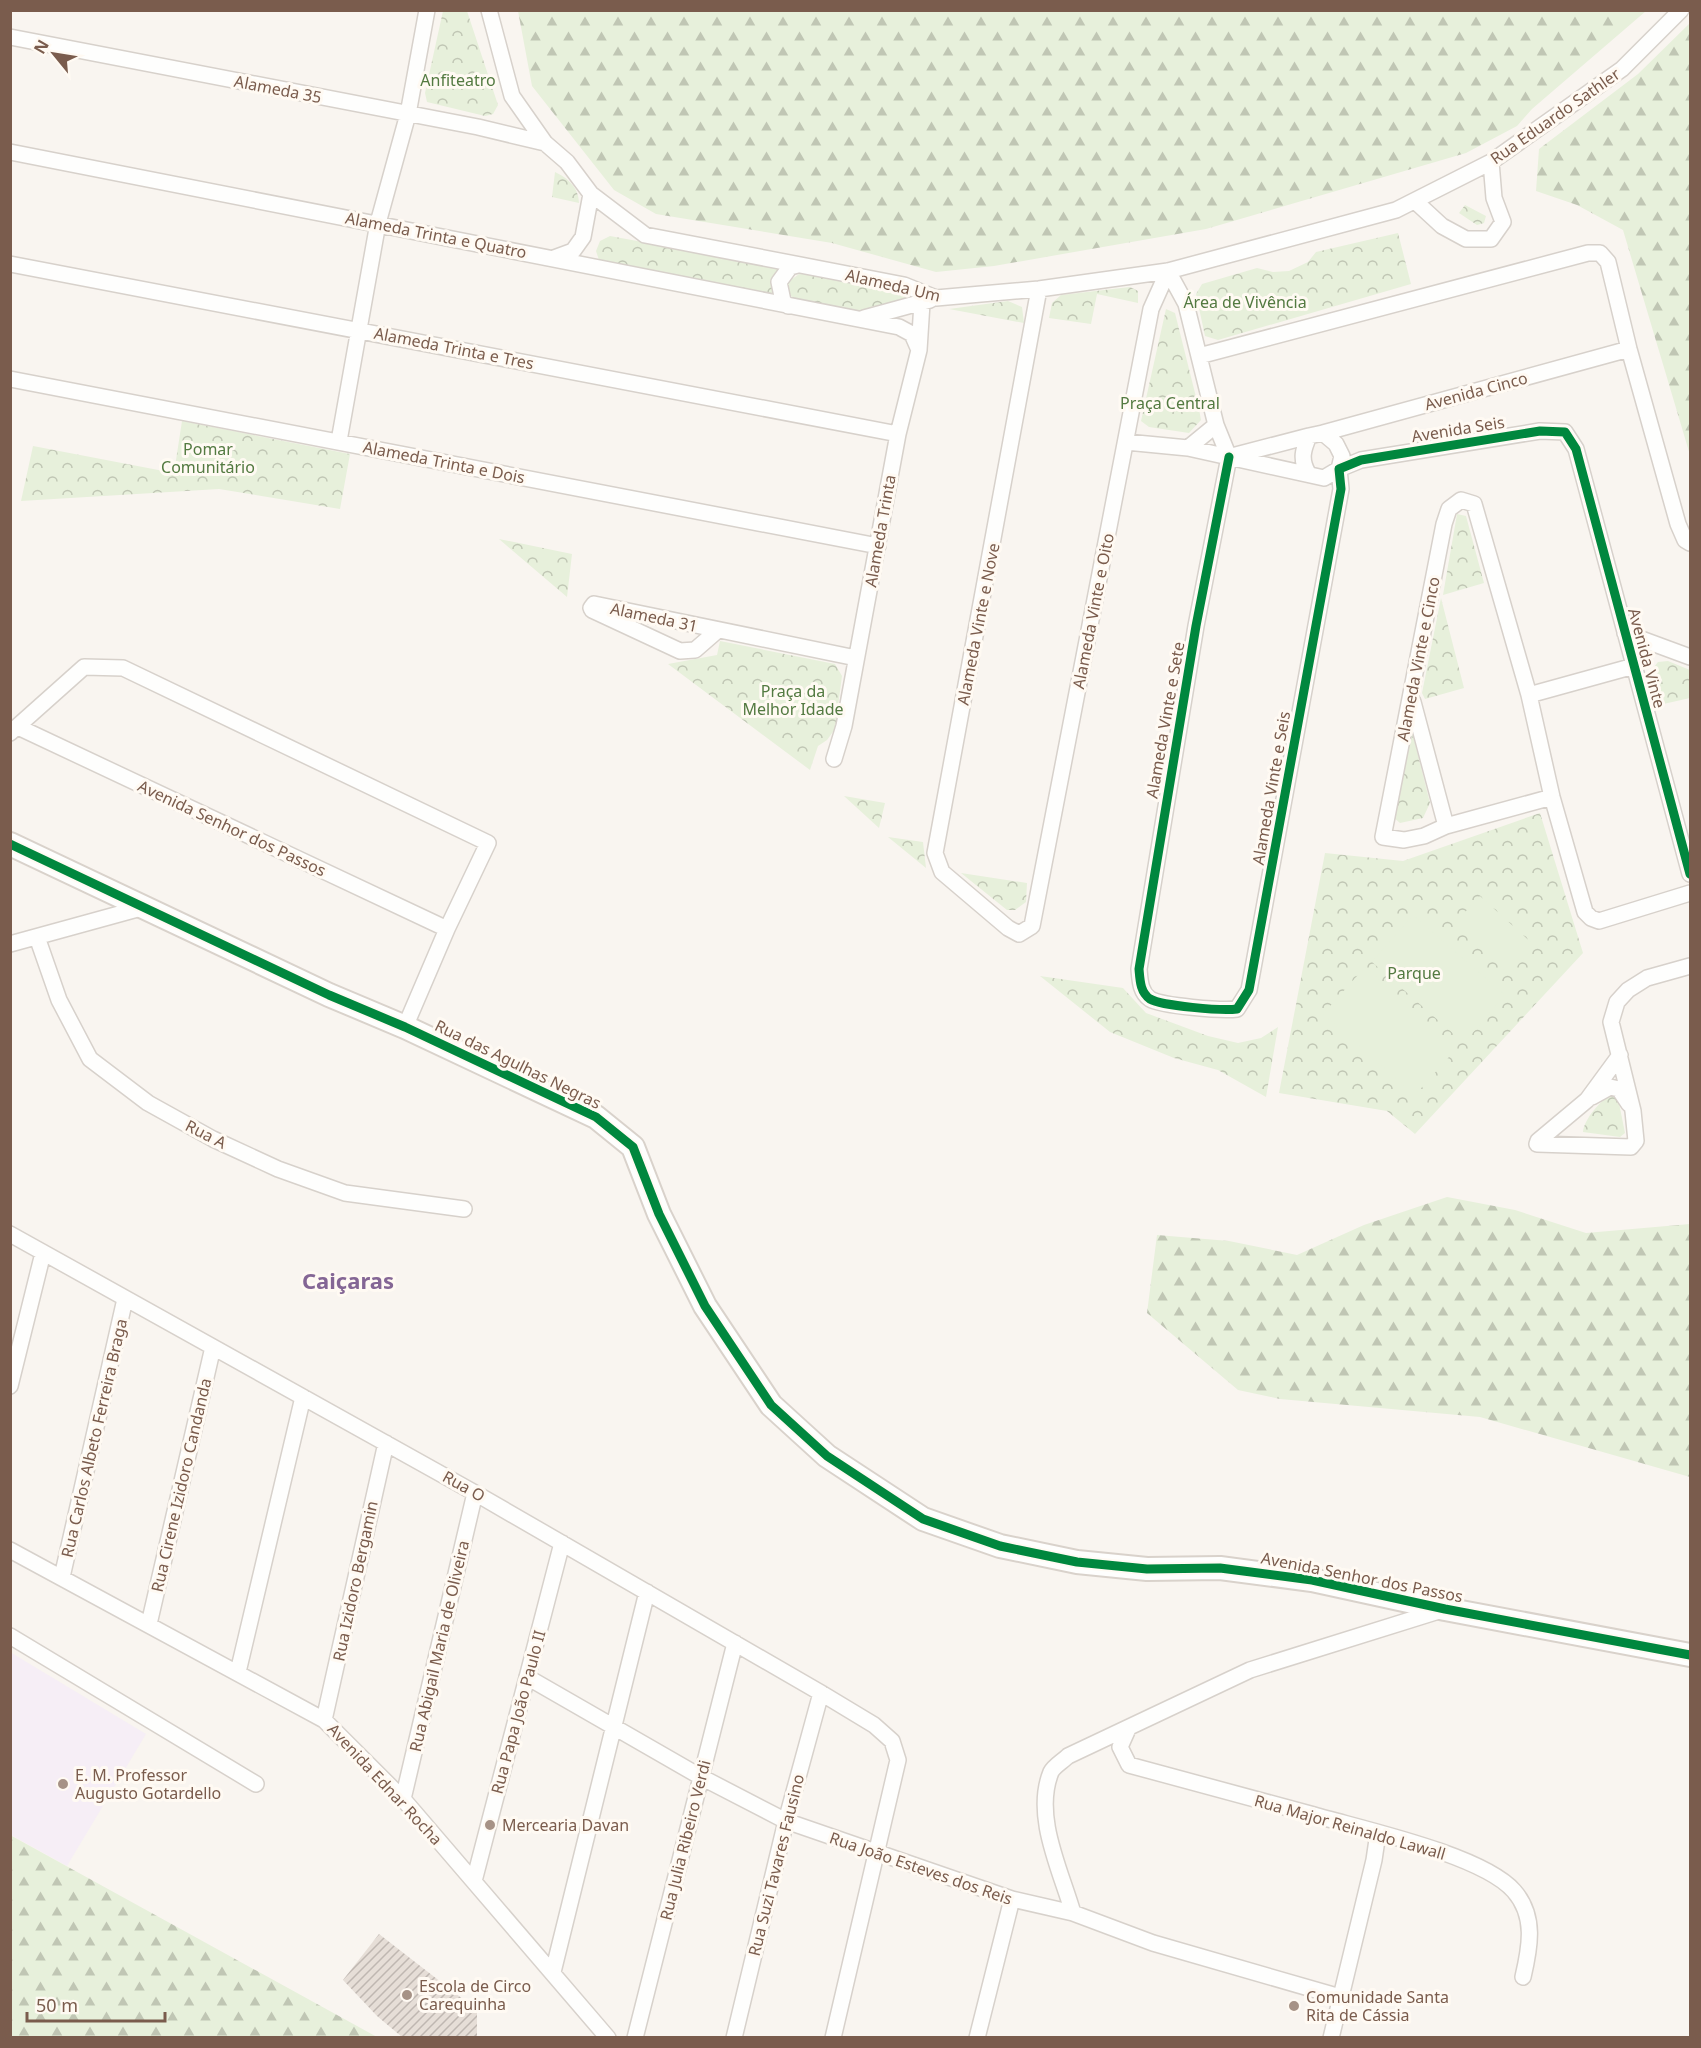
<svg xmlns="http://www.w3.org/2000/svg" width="1701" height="2048" font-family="'Noto Sans',sans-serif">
	<defs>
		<pattern id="forest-firs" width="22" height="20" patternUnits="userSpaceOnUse" patternTransform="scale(1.5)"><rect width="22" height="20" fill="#e7f0db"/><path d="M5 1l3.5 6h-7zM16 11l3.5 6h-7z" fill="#c0c6b4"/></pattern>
		<pattern id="park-crowns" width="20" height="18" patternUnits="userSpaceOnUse" patternTransform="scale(1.5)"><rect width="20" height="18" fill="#e7f0db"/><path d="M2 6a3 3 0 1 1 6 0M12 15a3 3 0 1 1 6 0" fill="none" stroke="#c0c6b4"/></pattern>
		<pattern id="building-hatch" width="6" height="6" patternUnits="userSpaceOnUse" patternTransform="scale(1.5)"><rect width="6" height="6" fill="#e6ded7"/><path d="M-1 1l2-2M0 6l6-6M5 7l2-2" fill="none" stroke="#bfb7b1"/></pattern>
	</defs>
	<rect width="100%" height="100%" fill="#f9f5f0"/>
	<path fill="#f6eef6" d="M10,1652L146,1734L67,1866L11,1835Z"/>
	<path fill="url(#forest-firs)" d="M518,11V10L1646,11L1532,109L1517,126L1466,153L1206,229L994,266L936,272L832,243L656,214L614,190L532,86Z
		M1690,23V455L1623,230L1577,205L1536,191L1539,149L1638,74Z
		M1447,1197L1515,1210L1586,1233L1690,1224V1477L1480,1417L1280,1399L1238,1390L1147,1313L1157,1235L1229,1241L1297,1255L1364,1225Z
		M10,1835L377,2037H11Z"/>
	<path fill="url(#park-crowns)" d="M443,11H467L498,105L493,114L485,116L427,102L425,93Z
		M555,172C568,178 579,188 579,203L552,197Z
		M1465,205L1486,216L1484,223L1477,225L1459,213Z
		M1398,233L1411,284L1218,340L1205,336L1196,294L1202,284L1257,268L1273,272L1289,271L1308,262L1316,252Z
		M610,236L779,267L772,284L775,297L605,263L599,260L596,251L600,241Z
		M802,272L903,290L911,298L866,314L799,302C790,297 788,293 788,282Z
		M1130,287L1138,291V303L1097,294L1091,324L1049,318L1052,303L1061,295Z
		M1008,301L1022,307L1024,323L949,309Z
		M1166,309L1175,313L1199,409L1201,420L1189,433L1149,427L1141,421Z
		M182,421L350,454L340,509L219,489L21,501L33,446L174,473Z
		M1457,514L1466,516L1484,583L1443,595Z
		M499,539L572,554L567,597Z
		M1441,598L1464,688L1425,699L1422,693Z
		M720,641L835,664L842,676L835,729L827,740L818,746L810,770L668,664L717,655Z
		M1668,661L1690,670V698L1659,705L1650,672L1658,662Z
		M1410,733L1413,735L1430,803L1423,818L1400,823L1393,817Z
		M844,796L885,803L879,828Z
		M1540,813L1583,953L1415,1134L1387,1111L1279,1093L1325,853L1403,861Z
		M888,837L923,842L926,868Z
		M961,873L1027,883L1026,902L1015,910H1007Z
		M1040,976L1123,988L1146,1013L1208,1036L1238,1043L1261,1038L1278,1027L1266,1097L1218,1070L1174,1058L1110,1032Z
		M1612,1094L1618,1098L1625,1133L1620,1137L1583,1132C1584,1119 1601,1100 1612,1094Z"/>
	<path fill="#e7f0db" d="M1480,896L1535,946L1509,975L1454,924Z
		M1413,915L1505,995L1464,1043L1372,962Z
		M1365,967L1457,1048L1415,1095L1323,1014Z"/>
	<path fill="url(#building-hatch)" d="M379,1934L477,2010V2037H402L377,2016L343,1980Z"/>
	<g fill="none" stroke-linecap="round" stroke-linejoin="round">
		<g stroke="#d7d1cb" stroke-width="18">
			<path id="street" d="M489,10L512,96L545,143L567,162L591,194L645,235L904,285L936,298L1039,289L1168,271L1396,210L1491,162L1622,69L1681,10
				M10,37L478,127L545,143
				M10,152L899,327L912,334L919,350
				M1416,202L1442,226L1466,239H1491L1503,222L1494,198L1491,162
				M554,258L573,251L583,237L591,194
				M10,264L898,434
				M1168,271L1186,304L1216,425L1229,457
				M1039,289L935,853L942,872L1008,928L1019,934L1032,926L1151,309L1168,271
				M788,306L783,301L779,282L790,267L798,265
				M864,318L930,300
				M1199,356L1588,253H1600L1608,262L1629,349L1678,524L1685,540L1690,543
				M10,379L878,546
				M1323,433L1629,349
				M339,441L378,223L408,114L427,10
				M1126,442L1188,448L1324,478L1339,469L1342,456L1336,444L1323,433L1309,436C1303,450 1300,459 1308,473
				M1188,448L1216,425
				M1232,456L1309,436
				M1229,457L1196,626L1139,969C1140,980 1140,992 1150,999C1162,1006 1222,1011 1237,1009L1249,990L1341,489L1339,469L1361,460L1540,431L1565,432L1576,449L1690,874
				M591,608L594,604L856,658
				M592,610L680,651L695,650L718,630
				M1625,633L1690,657
				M1529,695L1634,666
				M1413,702L1446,826
				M18,727L447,929
				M10,733L84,667L123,668L488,843L447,929L405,1027
				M834,759L844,726L898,434L919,350L922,303
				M1552,797L1446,826L1424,836L1404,840L1383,837L1444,524L1449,509L1461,500L1474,504L1529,695L1552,797L1585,912L1591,918L1599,921L1690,893
				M37,937L59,1000L90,1059L148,1103L213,1139L278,1169L345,1193L464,1209
				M10,944L141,908
				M1620,1055L1587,1100L1538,1141L1537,1144L1631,1147L1636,1141L1633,1111L1611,1022L1617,1002L1628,990L1647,978L1690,966
				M1592,1097L1610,1087L1619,1089L1629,1104
				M10,1234L475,1493L821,1693L874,1725L892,1741L898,1760L833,2038
				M10,1386L43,1253
				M10,1550L324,1720L403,1799L608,2038
				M62,1577L125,1299
				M149,1624L213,1347
				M10,1636L256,1784
				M238,1672L303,1397
				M527,1677L701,1777L786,1821L1012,1899L1073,1913L1153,1943L1340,1997
				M324,1720L386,1443
				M1128,1729L1120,1747L1129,1765C1191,1782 1253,1799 1314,1815C1362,1829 1483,1855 1514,1891C1536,1916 1530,1947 1523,1977
				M403,1799L475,1493
				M474,1881L562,1543
				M1073,1913C1061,1871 1033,1816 1051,1772C1054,1766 1063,1761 1068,1756L1250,1670L1442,1610
				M553,1972L647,1592
				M635,2038L735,1643
				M734,2038L786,1821L821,1693
				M977,2038L1012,1899
				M1331,2038L1374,1860L1378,1833"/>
		</g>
		<g stroke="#d9d2cb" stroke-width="26">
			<path id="secondary" d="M10,844L329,995L405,1027L596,1117L633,1147L659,1214L705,1306L771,1405L827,1456L923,1519L1000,1546L1077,1562L1147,1569L1220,1568L1312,1580L1445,1609L1690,1655"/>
		</g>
		<use href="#street" stroke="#fefefd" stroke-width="15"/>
		<use href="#secondary" stroke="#fefefd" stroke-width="22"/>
		<g stroke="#fffaf3" stroke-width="13">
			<path id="cycleway" d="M1229,457L1196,626L1139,969C1140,980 1140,992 1150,999C1162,1006 1222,1011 1237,1009L1249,990L1341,489L1339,469L1361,460L1540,431L1565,432L1576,449L1690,874
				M10,844L329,995L405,1027L596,1117L633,1147L659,1214L705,1306L771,1405L827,1456L923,1519L1000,1546L1077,1562L1147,1569L1220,1568L1312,1580L1445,1609L1690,1655"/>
		</g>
		<use href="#cycleway" stroke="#00873e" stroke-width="9"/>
	</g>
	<g fill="#a69286" stroke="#fffaf3" stroke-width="2">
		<circle cx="63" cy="1784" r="6"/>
		<circle cx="490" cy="1825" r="6"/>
		<circle cx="407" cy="1995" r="6"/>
		<circle cx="1294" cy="2006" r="6"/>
	</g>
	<g text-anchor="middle" stroke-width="6" stroke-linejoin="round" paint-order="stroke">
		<g font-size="16" fill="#537a41" stroke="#fffaf3">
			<text x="458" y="86">Anfiteatro</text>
			<text x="1245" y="308">Área de Vivência</text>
			<text x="1170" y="409">Praça Central</text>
			<text x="208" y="455">Pomar<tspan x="208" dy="18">Comunitário</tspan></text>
			<text x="793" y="697">Praça da<tspan x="793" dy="18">Melhor Idade</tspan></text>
			<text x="1414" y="979">Parque</text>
		</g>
		<g font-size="16" fill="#7a5c4d" stroke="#fffaf3">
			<text transform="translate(278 89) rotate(11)" y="6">Alameda 35</text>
			<text transform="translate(1555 116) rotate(-35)" y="6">Rua Eduardo Sathler</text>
			<text transform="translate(436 235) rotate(11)" y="6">Alameda Trinta e Quatro</text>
			<text transform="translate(893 285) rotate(13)" y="6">Alameda Um</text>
			<text transform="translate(454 348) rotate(11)" y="6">Alameda Trinta e Tres</text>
			<text transform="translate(1476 391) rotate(-15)" y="6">Avenida Cinco</text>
			<text transform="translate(1458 429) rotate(-9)" y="6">Avenida Seis</text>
			<text transform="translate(444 462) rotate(11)" y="6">Alameda Trinta e Dois</text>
			<text transform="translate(880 531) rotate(-80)" y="6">Alameda Trinta</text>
			<text transform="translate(1093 611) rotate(-79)" y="6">Alameda Vinte e Oito</text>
			<text transform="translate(654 617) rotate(12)" y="6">Alameda 31</text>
			<text transform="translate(978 624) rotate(-79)" y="6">Alameda Vinte e Nove</text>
			<text transform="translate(1647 658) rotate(75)" y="6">Avenida Vinte</text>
			<text transform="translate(1418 659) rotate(-79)" y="6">Alameda Vinte e Cinco</text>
			<text transform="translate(1165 720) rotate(-80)" y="6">Alameda Vinte e Sete</text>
			<text transform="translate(1271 788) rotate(-80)" y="6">Alameda Vinte e Seis</text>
			<text transform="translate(232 828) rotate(25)" y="6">Avenida Senhor dos Passos</text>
			<text transform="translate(518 1064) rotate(26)" y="6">Rua das Agulhas Negras</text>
			<text transform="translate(206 1134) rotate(27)" y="6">Rua A</text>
			<text transform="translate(94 1438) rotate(-77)" y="6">Rua Carlos Albeto Ferreira Braga</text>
			<text transform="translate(181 1485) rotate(-77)" y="6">Rua Cirene Izidoro Candanda</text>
			<text transform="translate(464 1486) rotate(29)" y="6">Rua O</text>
			<text transform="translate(1362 1577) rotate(11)" y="6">Avenida Senhor dos Passos</text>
			<text transform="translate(355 1581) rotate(-78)" y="6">Rua Izidoro Bergamin</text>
			<text transform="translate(439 1646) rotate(-77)" y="6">Rua Abigail Maria de Oliveira</text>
			<text transform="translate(518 1712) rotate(-75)" y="6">Rua Papa João Paulo II</text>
			<text transform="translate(385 1784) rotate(47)" y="6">Avenida Ednar Rocha</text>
			<text transform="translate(1350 1827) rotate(16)" y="6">Rua Major Reinaldo Lawall</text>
			<text transform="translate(685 1840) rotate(-76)" y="6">Rua Julia Ribeiro Verdi</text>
			<text transform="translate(776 1865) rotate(-76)" y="6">Rua Suzi Tavares Fausino</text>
			<text transform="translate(921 1868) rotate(19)" y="6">Rua João Esteves dos Reis</text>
		</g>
		<g font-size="16" fill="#7a5c4d" stroke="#fffaf3" text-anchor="start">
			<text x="75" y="1781">E. M. Professor<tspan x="75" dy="18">Augusto Gotardello</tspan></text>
			<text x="502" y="1831">Mercearia Davan</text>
			<text x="419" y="1992">Escola de Circo<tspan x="419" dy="18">Carequinha</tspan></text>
			<text x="1306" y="2003">Comunidade Santa<tspan x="1306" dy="18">Rita de Cássia</tspan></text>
		</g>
		<g font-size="22" font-weight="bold" fill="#846695" stroke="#fffaf3">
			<text x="348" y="1289">Caiçaras</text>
		</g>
	</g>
	<rect width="1701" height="2048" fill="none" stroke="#7a5c4d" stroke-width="24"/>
	<g transform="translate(54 54) rotate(300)" stroke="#fffaf3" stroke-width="4.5" paint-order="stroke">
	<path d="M0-4.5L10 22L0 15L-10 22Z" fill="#7a5c4d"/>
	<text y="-9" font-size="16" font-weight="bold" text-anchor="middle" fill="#7a5c4d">N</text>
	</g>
	<path d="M27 2012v9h138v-9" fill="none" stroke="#7a5c4d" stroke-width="3"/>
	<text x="36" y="2012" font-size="18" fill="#7a5c4d" stroke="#fffaf3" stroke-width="4.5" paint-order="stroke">50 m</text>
</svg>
